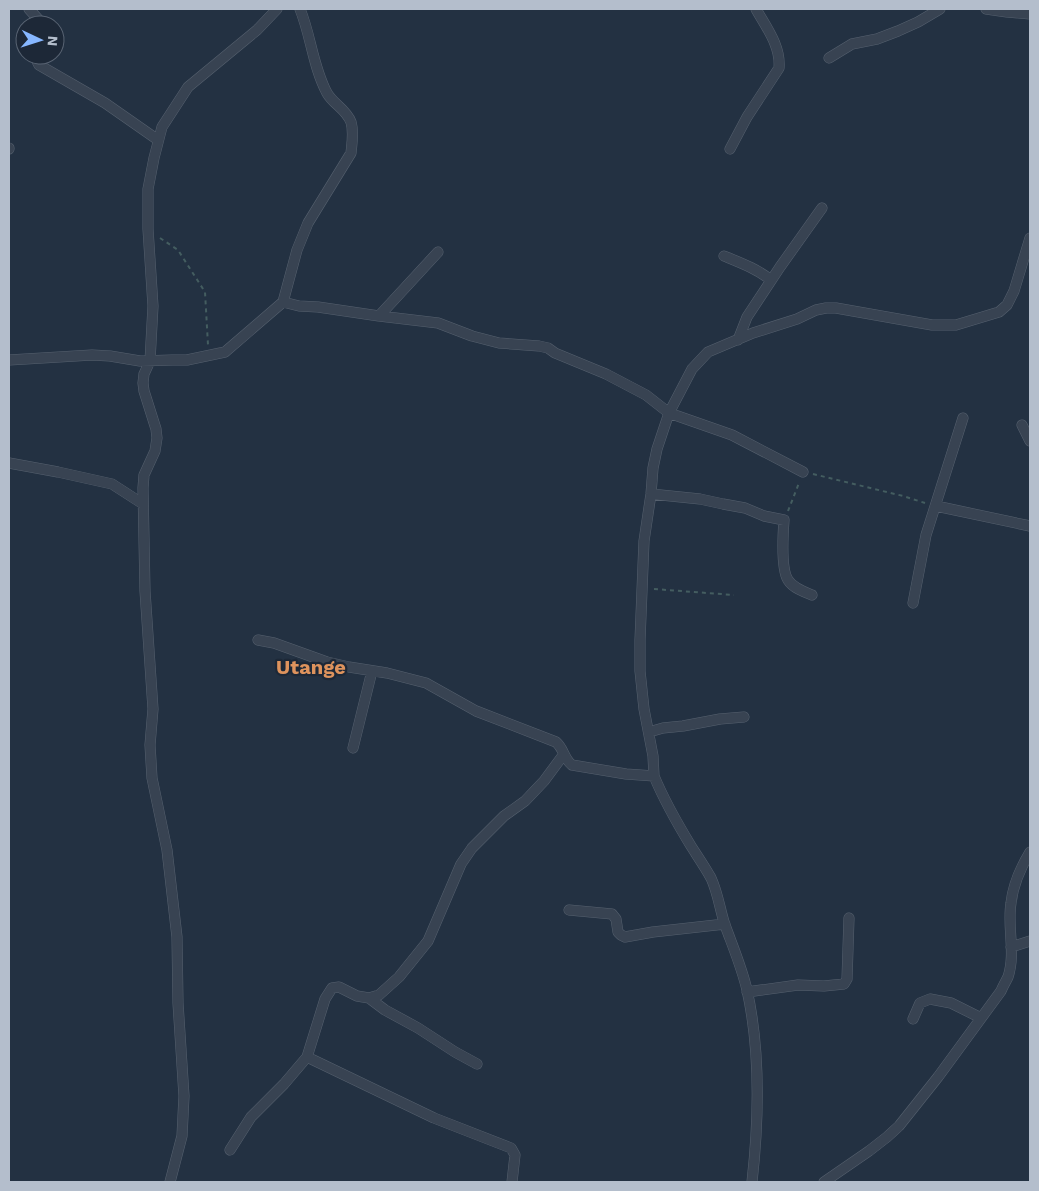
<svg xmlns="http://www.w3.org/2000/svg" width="1039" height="1191" font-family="'Work Sans',sans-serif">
	<rect width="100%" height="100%" fill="#233142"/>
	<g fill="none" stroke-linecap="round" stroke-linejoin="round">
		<g stroke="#56616f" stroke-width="11">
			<path id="street" d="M29,9L38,19L40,25
				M986,9L1007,12L1030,14
				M36,55V59L39,65L105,103L158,140
				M829,58L852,44L877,39L898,31L918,22L940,9
				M9,149V148
				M730,149L747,117L779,68C781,46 766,27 756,9
				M724,256C741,263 757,269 771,280
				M283,302L299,306L318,307L379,316L438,252
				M379,316L438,323L472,336L499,343L539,346L548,348L555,353L606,374L646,395L669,413L732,435L803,472
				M738,340L747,317L780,267L822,208
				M9,360L92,355L110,356L140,361L172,360H187L225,352L283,302L297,250L308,223L351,153C352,143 354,132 351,122C346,109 333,104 327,93C313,67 311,36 300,9
				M1022,425L1030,441
				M9,463L58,472L112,484L143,504
				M651,494L700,499L723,504L745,508L764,516L784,520C783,534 781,569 788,580C793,588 804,592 812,595
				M936,506L1030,526
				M913,603L926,535L963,418
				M258,640L274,643L327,662L349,667L387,673L426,683L476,711L556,742C564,749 564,759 572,765L626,774L654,776C664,800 677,823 691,846C698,857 705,867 711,878C718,893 720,910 725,925C733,947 742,968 747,990C761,1053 759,1119 752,1182
				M649,732L663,728L683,726L720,719L744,717
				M353,748L372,671
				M654,776L653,756L644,709L640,671V640L644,541L651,494L653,468L657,449L669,413L692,369L708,352L753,333L797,319L816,310L826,308H836L932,325H956L999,312L1007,305L1014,291L1030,238
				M569,910L612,914L616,919L618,932L621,935L625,937L653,932L725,924
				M1011,947L1030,941
				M747,992L798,985L824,986L844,984L847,979L849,918
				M369,998L385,1010L418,1028L455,1052L477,1064
				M913,1019L920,1003L930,999L951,1003L981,1018
				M307,1057L434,1118L511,1148L515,1155L512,1182
				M230,1150L251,1117L284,1084L307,1057L325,999L332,988L339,987L357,996L369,998L379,995L399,977L428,941L461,864L472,848L504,816L525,801L544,781L564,754
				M170,1182L182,1136L184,1096L178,1003L177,937L167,850L152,778L150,745L153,709L145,591L143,488L144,475L155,451L157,438L156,429L144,391L143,383L144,374L150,361L153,306L148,229V189L154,158L162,127L188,87L257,30L277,9
				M824,1182L869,1151L887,1137L899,1126L938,1077L1001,991C1003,986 1006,981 1008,977C1016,953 1007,927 1011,903C1013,885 1021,867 1030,852"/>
		</g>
		<path stroke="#445d60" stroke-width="2" stroke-dasharray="4 4" stroke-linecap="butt" d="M160,238L178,250L205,292L208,345
			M813,474L903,496L925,503
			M788,511L799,483
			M654,589L734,595"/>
		<use href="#street" stroke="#384352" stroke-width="10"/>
	</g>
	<g text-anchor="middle" stroke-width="4.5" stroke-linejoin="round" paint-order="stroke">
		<g font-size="20" font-weight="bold" fill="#de935d" stroke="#1d2837">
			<text x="311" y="674">Utange</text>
		</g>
	</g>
	<rect width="1039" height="1191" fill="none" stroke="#b4becc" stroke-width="20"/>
	<g transform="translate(40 40) rotate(94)"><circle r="24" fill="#1d2837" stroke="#596473"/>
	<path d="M0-4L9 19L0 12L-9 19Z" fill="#87b7ff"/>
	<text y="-8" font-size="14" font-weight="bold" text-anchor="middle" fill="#b4becc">N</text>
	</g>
</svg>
